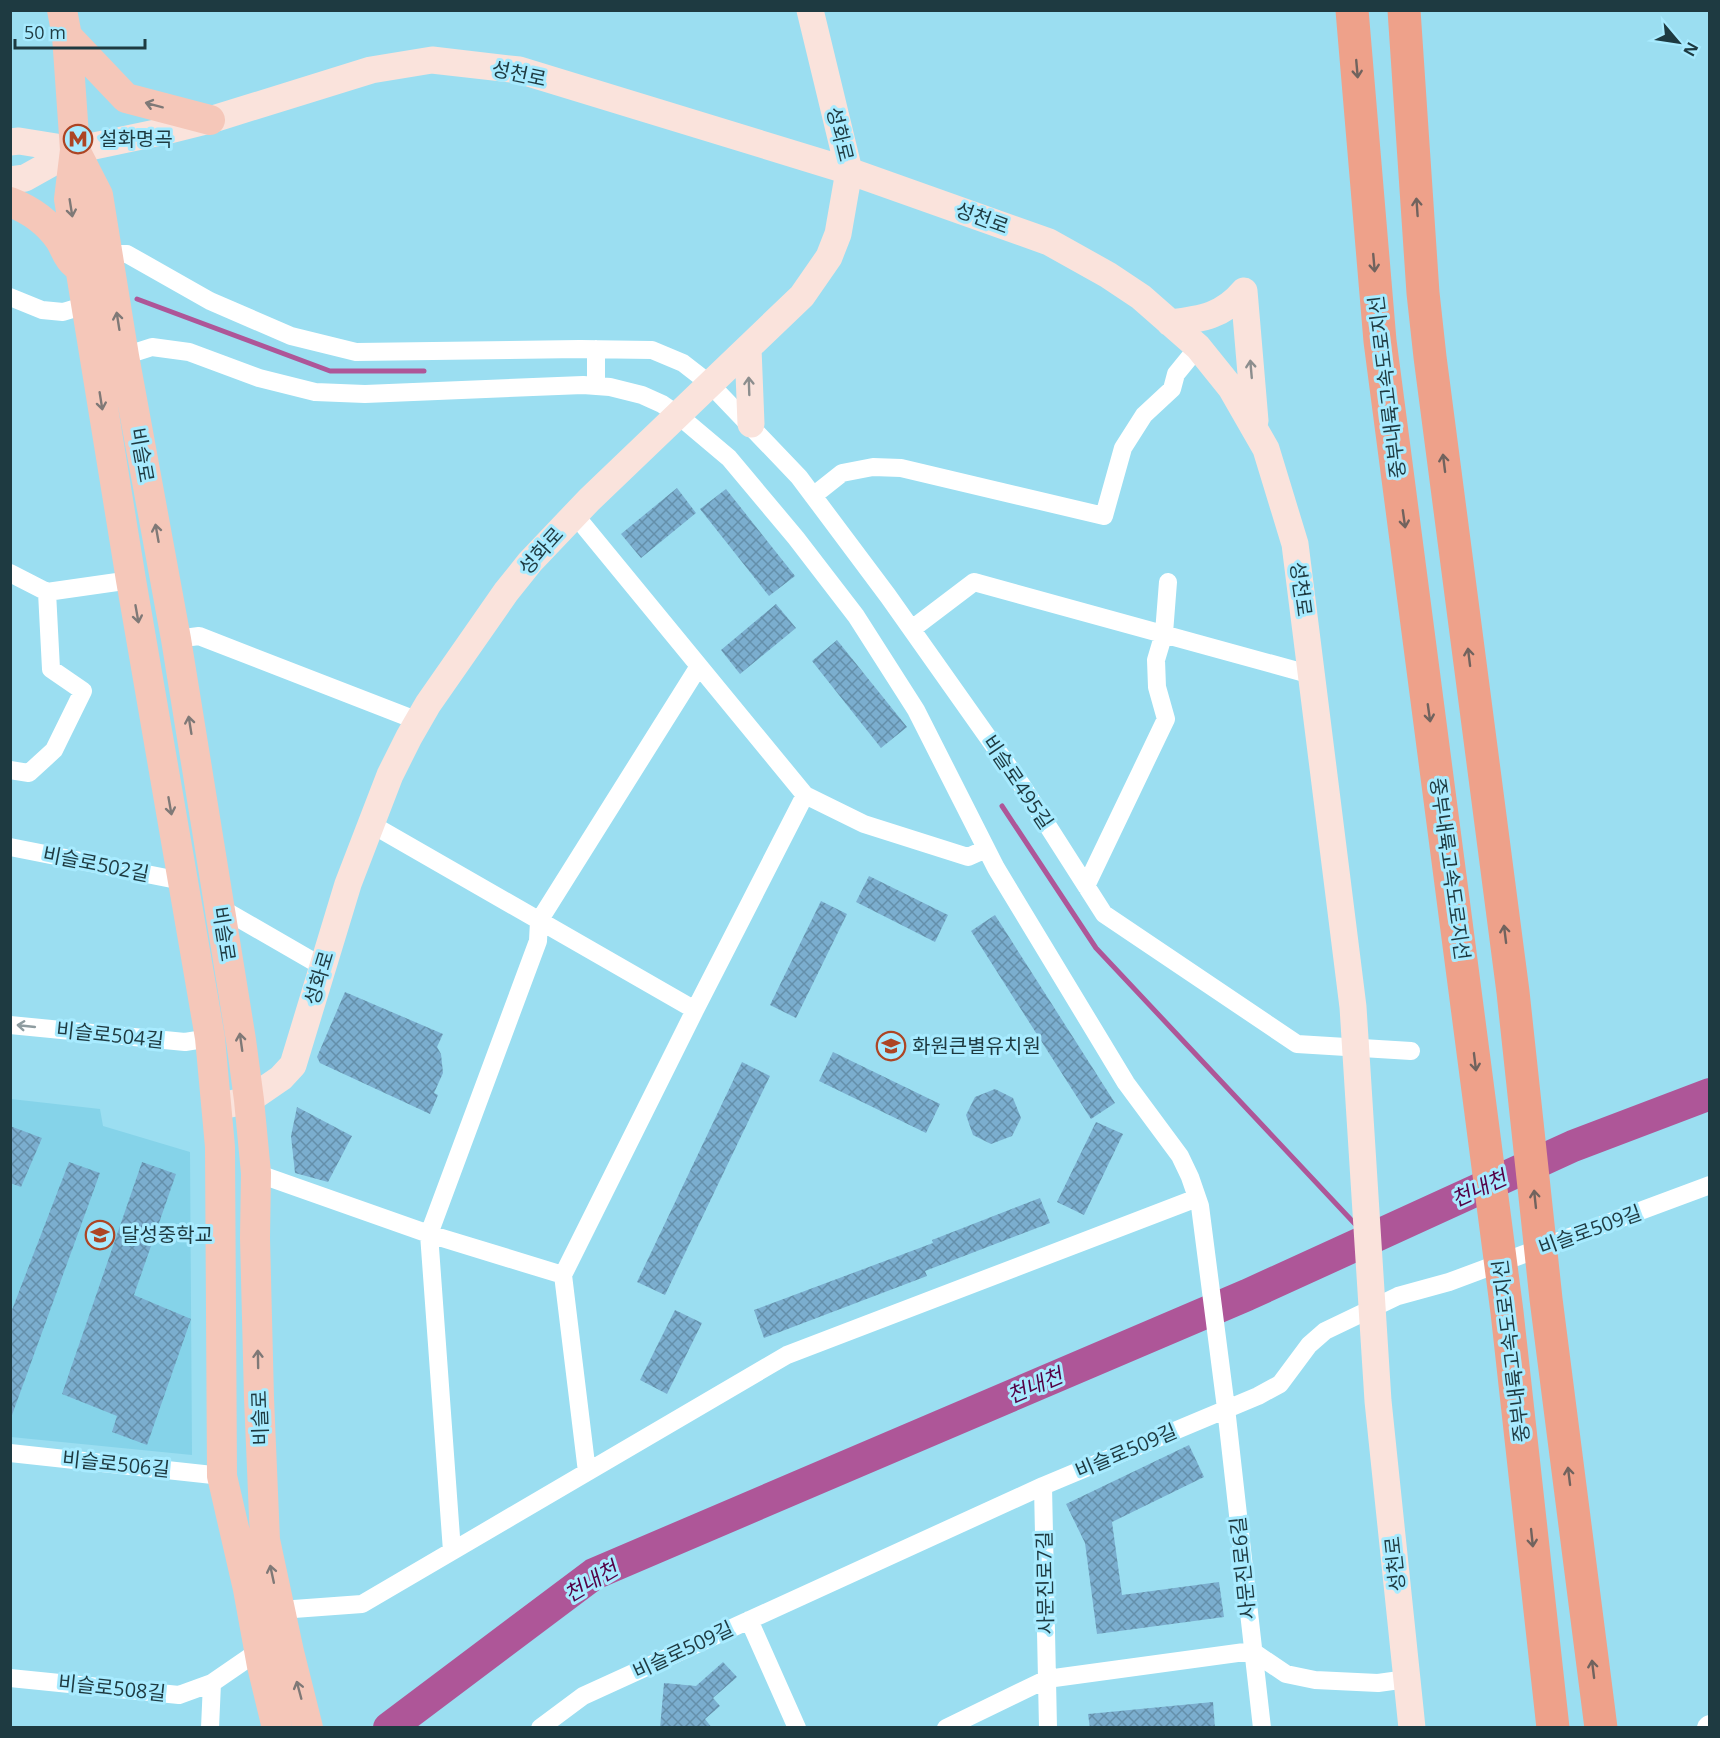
<svg xmlns="http://www.w3.org/2000/svg" width="1720" height="1738" font-family="'Open Sans','Noto Sans KR',sans-serif">
	<defs>
		<pattern id="building-cross-hatch" width="8" height="8" patternUnits="userSpaceOnUse" patternTransform="scale(1.5)"><rect width="8" height="8" fill="#7baecf"/><path d="M0 0l8 8M0 8l8-8" fill="none" stroke="#648faa"/></pattern>
	</defs>
	<rect width="100%" height="100%" fill="#9bdef1"/>
	<path fill="#85d3e9" d="M11,1099L100,1109L103,1126L190,1152L192,1455L11,1437Z"/>
	<g fill="none" stroke-linecap="round" stroke-linejoin="round">
		<path stroke="#ae5698" stroke-width="5" d="M137,299L330,371H424
			M1002,806L1096,948L1356,1225"/>
		<path stroke="#ae5698" stroke-width="32" d="M389,1728L594,1574L1247,1295L1573,1146L1710,1094"/>
	</g>
	<path fill="url(#building-cross-hatch)" d="M677,488L696,513L641,558L621,534Z
		M726,489L795,576L769,596L700,509Z
		M776,604L796,628L740,674L721,650Z
		M837,640L907,727L881,748L812,661Z
		M869,876L948,915L935,942L856,902Z
		M821,901L847,914L796,1018L770,1005Z
		M995,915L1115,1103L1091,1119L971,931Z
		M345,992L443,1034L437,1047L441,1054L443,1073L434,1093L438,1095L430,1114L320,1063L317,1057Z
		M833,1052L940,1104L926,1133L819,1081Z
		M742,1062L770,1076L665,1295L637,1282Z
		M995,1089L1013,1098L1021,1118L1012,1136L991,1144L973,1135L966,1115L975,1097Z
		M297,1107L352,1136L328,1182L295,1173L291,1136Z
		M1096,1122L1123,1134L1084,1215L1057,1202Z
		M10,1126L42,1138L21,1187L10,1183Z
		M69,1162L100,1173L12,1415L10,1414V1315Z
		M142,1162L176,1174L134,1295L191,1319L147,1445L112,1432L117,1416L62,1394Z
		M1040,1198L1050,1223L925,1271L927,1276L764,1338L754,1310L933,1243L932,1240Z
		M675,1310L702,1323L667,1394L640,1380Z
		M1189,1445L1204,1477L1112,1522L1122,1595L1219,1582L1224,1617L1097,1634L1085,1543L1066,1504Z
		M723,1662L737,1677L713,1698L720,1706L705,1719L712,1728H660L664,1683L696,1686Z
		M1213,1702L1215,1728H1090L1088,1714Z"/>
	<g fill="none" stroke-linecap="round" stroke-linejoin="round">
		<path stroke="#fff" stroke-width="18" d="M100,254H127L210,301L291,336L356,352L580,349L652,350L683,363L710,384L799,477L888,596L1023,787L1104,914L1297,1044L1411,1051
			M10,297L42,310L63,312L86,305
			M596,349V386
			M124,356L152,347L189,352L259,378L315,392L365,394L583,385L610,387L642,395L662,404L678,415L729,458L796,538L856,616L916,710L996,868L1126,1083L1180,1156L1190,1177L1200,1206L1226,1408L1262,1728
			M813,496L842,473L873,467L901,468L1104,516L1123,448L1144,415L1172,389L1176,374L1198,347
			M575,515L805,795L864,824L968,857L986,849
			M10,573L47,592L131,580
			M912,629L974,582L1312,675
			M176,639L199,636L418,721
			M10,770L29,773L54,750L83,691L51,669L47,592
			M371,824L695,1010
			M10,847L182,881
			M1086,886L1166,719L1157,687L1156,660L1164,633L1168,582
			M219,907L323,967
			M10,1025L185,1042L210,1038
			M256,1173L429,1234L563,1275
			M10,1453L222,1476
			M587,1472L563,1275L695,1010L805,795
			M1043,1486L1048,1728
			M452,1551L429,1234L538,941L539,921L699,666
			M280,1610L362,1604L787,1355L1197,1198
			M749,1620L797,1728
			M10,1678L179,1695L212,1683
			M210,1728L212,1683L260,1650
			M540,1728L583,1696L1043,1486L1258,1396L1280,1384L1309,1345L1325,1331L1398,1296L1449,1282L1710,1185
			M946,1728L1047,1679L1252,1651L1286,1674L1315,1680L1378,1683L1407,1679"/>
		<path stroke="#fff" stroke-width="24" d="M1709,1728L1710,1727"/>
		<path stroke="#fae3dc" stroke-width="27" d="M10,142L19,141L75,150
			M10,180L25,178L75,150L170,130L210,120L371,70L432,60L519,70L849,171L1049,242L1108,275L1141,297L1198,347L1231,388L1266,449L1295,544L1353,1007L1378,1401L1412,1728
			M1244,291L1255,421
			M1170,323C1202,319 1223,316 1244,291
			M748,348L751,424
			M216,1107L249,1100L281,1078L293,1065L348,884L390,775L409,737L428,704L506,592L530,562L589,500L802,296L829,257L838,234L849,171L810,10"/>
		<path stroke="#f5c7b9" stroke-width="30" d="M62,10L67,36L75,150L69,199L131,580L210,1038L220,1147L222,1476L248,1589L262,1666L277,1728
			M67,36L126,98L210,120
			M75,150L98,195L124,356L176,639L241,1040L249,1100L256,1173L255,1238L259,1398L265,1540L289,1652L308,1728
			M10,202C31,210 47,221 60,240C65,248 67,258 75,264"/>
		<path stroke="#eea18a" stroke-width="33" d="M1352,10L1380,341L1507,1312L1553,1728
			M1404,10L1423,293L1430,357L1513,992L1546,1299L1601,1728"/>
	</g>
	<defs><path id="oneway-shaft" d="M-6 0H5M1.5-3L5.5 0L1.5 3" fill="none" stroke-width="1.6" stroke-linecap="round" stroke-linejoin="round" transform="scale(1.5)"/></defs>
	<g stroke="#71635e">
		<use href="#oneway-shaft" transform="translate(1357 69) rotate(85)"/>
		<use href="#oneway-shaft" transform="translate(1417 207) rotate(-94)"/>
		<use href="#oneway-shaft" transform="translate(1374 263) rotate(85)"/>
		<use href="#oneway-shaft" transform="translate(1444 463) rotate(-97)"/>
		<use href="#oneway-shaft" transform="translate(1404 519) rotate(82)"/>
		<use href="#oneway-shaft" transform="translate(1469 657) rotate(-97)"/>
		<use href="#oneway-shaft" transform="translate(1429 713) rotate(82)"/>
		<use href="#oneway-shaft" transform="translate(1505 934) rotate(-97)"/>
		<use href="#oneway-shaft" transform="translate(1475 1062) rotate(83)"/>
		<use href="#oneway-shaft" transform="translate(1535 1199) rotate(-96)"/>
		<use href="#oneway-shaft" transform="translate(1569 1476) rotate(-97)"/>
		<use href="#oneway-shaft" transform="translate(1532 1538) rotate(84)"/>
		<use href="#oneway-shaft" transform="translate(1593 1669) rotate(-97)"/>
	</g>
	<g stroke="#7f7977">
		<use href="#oneway-shaft" transform="translate(154 105) rotate(-165)"/>
		<use href="#oneway-shaft" transform="translate(71 208) rotate(81)"/>
		<use href="#oneway-shaft" transform="translate(118 321) rotate(-99)"/>
		<use href="#oneway-shaft" transform="translate(101 401) rotate(81)"/>
		<use href="#oneway-shaft" transform="translate(157 533) rotate(-100)"/>
		<use href="#oneway-shaft" transform="translate(137 614) rotate(80)"/>
		<use href="#oneway-shaft" transform="translate(190 725) rotate(-99)"/>
		<use href="#oneway-shaft" transform="translate(170 806) rotate(80)"/>
		<use href="#oneway-shaft" transform="translate(241 1042) rotate(-98)"/>
		<use href="#oneway-shaft" transform="translate(258 1359) rotate(-91)"/>
		<use href="#oneway-shaft" transform="translate(272 1574) rotate(-102)"/>
		<use href="#oneway-shaft" transform="translate(299 1690) rotate(-105)"/>
	</g>
	<g stroke="#8c8e8e">
		<use href="#oneway-shaft" transform="translate(1251 369) rotate(-95)"/>
		<use href="#oneway-shaft" transform="translate(749 386) rotate(-92)"/>
	</g>
	<use stroke="#8e9ca0" href="#oneway-shaft" transform="translate(26 1026) rotate(-174)"/>
	<defs>
		<g id="metro-ring" transform="scale(1.5)"><circle r="9.5" fill="#a8ebff" stroke="#ad4524" stroke-width="1.5"/><path d="M-5.5 5V-5H-3L0 0L3-5H5.5V5H3V-.5L0 4L-3-.5V5Z" fill="#ad4524"/></g>
		<g id="school-ring" transform="scale(1.5)"><circle r="9.5" fill="#a8ebff" stroke="#ad4524" stroke-width="1.5"/><path d="M0-5L7-2L0 1L-7-2ZM-4 1L0 2.5L4 1V4Q0 6-4 4Z" fill="#ad4524"/></g>
	</defs>
	<g fill-rule="evenodd">
		<use href="#metro-ring" x="78" y="139"/>
		<use href="#school-ring" x="891" y="1046"/>
		<use href="#school-ring" x="100" y="1235"/>
	</g>
	<g text-anchor="middle" stroke-width="6" stroke-linejoin="round" paint-order="stroke">
		<g font-size="20" fill="#1e3a41" stroke="#a8ebff">
			<text transform="translate(519 74) rotate(12)" y="7">성천로</text>
			<text transform="translate(840 134) rotate(76)" y="7">성화로</text>
			<text transform="translate(982 218) rotate(20)" y="7">성천로</text>
			<text transform="translate(1387 387) rotate(-97)" y="7">중부내륙고속도로지선</text>
			<text transform="translate(142 455) rotate(80)" y="7">비슬로</text>
			<text transform="translate(541 551) rotate(-48)" y="7">성화로</text>
			<text transform="translate(1301 589) rotate(82)" y="7">성천로</text>
			<text transform="translate(1018 782) rotate(56)" y="7">비슬로495길</text>
			<text transform="translate(96 864) rotate(11)" y="7">비슬로502길</text>
			<text transform="translate(1450 869) rotate(82)" y="7">중부내륙고속도로지선</text>
			<text transform="translate(224 934) rotate(81)" y="7">비슬로</text>
			<text transform="translate(319 978) rotate(-73)" y="7">성화로</text>
			<text transform="translate(110 1035) rotate(6)" y="7">비슬로504길</text>
			<text transform="translate(1590 1230) rotate(-20)" y="7">비슬로509길</text>
			<text transform="translate(1511 1351) rotate(-97)" y="7">중부내륙고속도로지선</text>
			<text transform="translate(260 1418) rotate(-92)" y="7">비슬로</text>
			<text transform="translate(1126 1451) rotate(-23)" y="7">비슬로509길</text>
			<text transform="translate(116 1464) rotate(6)" y="7">비슬로506길</text>
			<text transform="translate(1395 1564) rotate(-96)" y="7">성천로</text>
			<text transform="translate(1243 1568) rotate(-96)" y="7">사문진로6길</text>
			<text transform="translate(1045 1583) rotate(-91)" y="7">사문진로7길</text>
			<text transform="translate(683 1650) rotate(-25)" y="7">비슬로509길</text>
			<text transform="translate(112 1688) rotate(6)" y="7">비슬로508길</text>
		</g>
		<g font-size="20" fill="#1e3a41" stroke="#a8ebff" text-anchor="start">
			<text x="99" y="146">설화명곡</text>
			<text x="912" y="1053">화원큰별유치원</text>
			<text x="121" y="1242">달성중학교</text>
		</g>
		<g font-size="21" font-style="italic" fill="#540045" stroke="#a8ebff">
			<text transform="translate(1479 1189) rotate(-25)" y="7">천내천</text>
			<text transform="translate(1035 1386) rotate(-23)" y="7">천내천</text>
			<text transform="translate(591 1582) rotate(-31)" y="7">천내천</text>
		</g>
	</g>
	<rect width="1720" height="1738" fill="none" stroke="#1e3a41" stroke-width="24"/>
	<g transform="translate(1678 42) rotate(119)" stroke="#a8ebff" stroke-width="4.5" paint-order="stroke">
	<path d="M0-4.5L10 22L0 15L-10 22Z" fill="#1e3a41"/>
	<text y="-9" font-size="16" font-weight="bold" text-anchor="middle" fill="#1e3a41">N</text>
	</g>
	<path d="M15 39v9h130v-9" fill="none" stroke="#1e3a41" stroke-width="3"/>
	<text x="24" y="39" font-size="18" fill="#1e3a41" stroke="#a8ebff" stroke-width="4.5" paint-order="stroke">50 m</text>
</svg>
